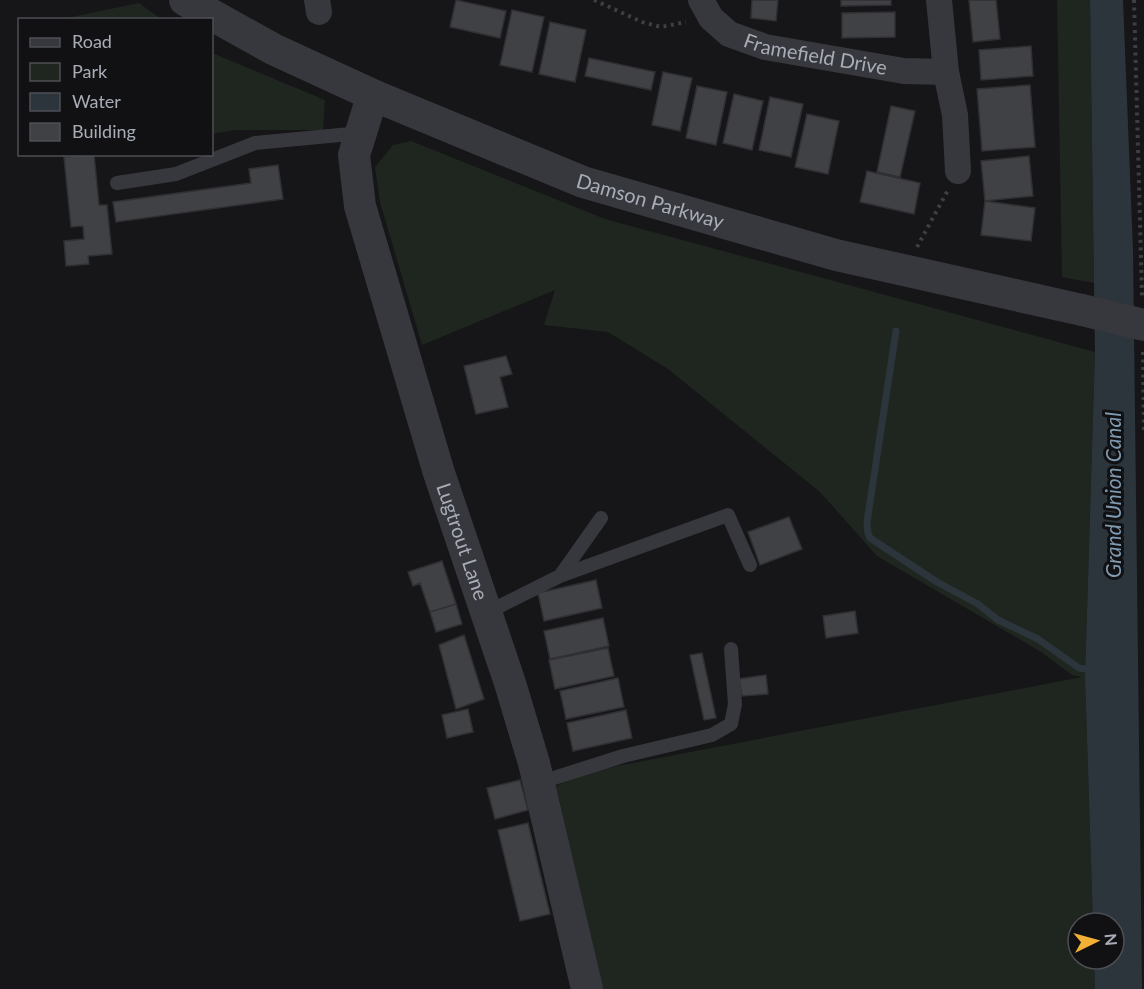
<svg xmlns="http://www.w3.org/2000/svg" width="1144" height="989" font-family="Lato,sans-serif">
	<rect width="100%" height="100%" fill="#161618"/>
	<path fill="#1e261f" d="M1057,0H1090L1094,283L1062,277Z
		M139,3L161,19H62Z
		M212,53L325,100L323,130H234L212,134Z
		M411,141L605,219L1095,352L1085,677L1093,923H1078V959H1094L1095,989H603L556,786L586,772L1082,677L1072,675L1041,652L877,556L820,492L668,369L608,332L544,325L555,290L422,345L380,202L375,167L393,145Z"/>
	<path fill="#2c353c" d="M1090,0H1123L1133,250L1142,989H1095L1094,959H1114V923H1093L1085,677L1095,352Z"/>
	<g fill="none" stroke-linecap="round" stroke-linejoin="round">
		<path stroke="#2c353c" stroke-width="7" d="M896,331L867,522L868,533L870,538L937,582L978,604L998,620L1038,639L1079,668L1085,669"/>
	</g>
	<path fill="#404145" stroke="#303034" stroke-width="1.5" d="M456,0L506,11L500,38L450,27Z
		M752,0H778L776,21L751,18Z
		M841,0H891V5L841,6Z
		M969,0H996L1000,39L973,42Z
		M512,10L544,17L532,72L500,65Z
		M895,12V37L842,38V13Z
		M550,22L586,30L575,82L539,74Z
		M1031,46L1033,76L981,80L979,50Z
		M589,58L655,72L651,90L585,76Z
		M663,72L692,78L680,131L652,125Z
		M1030,85L1035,147L982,151L977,89Z
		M697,86L727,92L716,145L686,138Z
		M734,94L763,101L752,150L723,143Z
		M770,97L803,104L791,157L759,150Z
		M891,106L915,111L900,177L877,172Z
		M807,114L839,121L828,174L795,167Z
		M94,154L99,205H107L112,254L88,256L89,264L66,266L64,241L84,239L83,226L71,227L64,157Z
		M1029,156L1033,196L985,201L981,161Z
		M278,165L283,199L116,222L113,202L251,183L249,169Z
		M867,171L920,183L914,214L860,202Z
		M985,201L1035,208L1031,241L981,235Z
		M506,356L512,374L500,377L508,407L476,414L464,366Z
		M789,517L802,549L760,565L748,532Z
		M442,561L456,604L430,612L420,583L413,586L408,572Z
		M596,580L602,608L544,621L538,593Z
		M456,604L462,624L436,632L430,612Z
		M855,611L858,633L826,638L823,616Z
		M603,618L609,646L550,659L544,631Z
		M464,635L484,699L456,709L439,645Z
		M608,648L614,676L555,689L549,660Z
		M702,653L716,718L704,720L690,655Z
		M766,675L768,694L742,696L739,679Z
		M618,678L624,707L566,719L560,691Z
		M468,709L473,732L447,738L442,715Z
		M626,710L632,738L573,751L567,723Z
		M520,780L528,810L495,819L487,788Z
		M528,823L550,914L520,921L498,830Z"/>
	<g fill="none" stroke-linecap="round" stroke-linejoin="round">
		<path stroke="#3d3f44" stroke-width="4" stroke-dasharray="3 4.5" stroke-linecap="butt" d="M594,0L642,22L661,27L686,22
			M1134,0L1142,296
			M917,247L948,190
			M1143,352L1144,434"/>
		<path stroke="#37383d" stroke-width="14" d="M117,183L176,174L255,143L361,133
			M560,576L728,515L750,565
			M486,613L560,576L601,518
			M538,783L623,756L712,735L731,724L735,704L731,649"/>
		<g stroke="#37383d" stroke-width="26">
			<path d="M317,0L319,12"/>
			<path id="s1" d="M701,0L711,18L729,34L765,47L904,71L946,72L939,0"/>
			<path d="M946,72L955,115L958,171"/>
		</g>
		<g stroke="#37383d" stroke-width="32">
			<path id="s2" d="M185,0L273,49L375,96L583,182L836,255L1082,310"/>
			<path id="s3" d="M375,96L368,110L354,155L360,206L439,473L510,683L534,763L587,989"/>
		</g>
		<path stroke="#37383d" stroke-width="32" d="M1082,310L1144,325"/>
	</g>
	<g text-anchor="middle" stroke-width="6" stroke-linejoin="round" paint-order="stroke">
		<g font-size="20" fill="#a8adb8" stroke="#111113">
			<text dy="7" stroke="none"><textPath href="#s1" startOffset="134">Framefield Drive</textPath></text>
			<text dy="7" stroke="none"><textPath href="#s2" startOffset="508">Damson Parkway</textPath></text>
			<text dy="7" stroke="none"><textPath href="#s3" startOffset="465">Lugtrout Lane</textPath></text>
		</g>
		<g font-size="21" font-style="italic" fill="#7f9bb3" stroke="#111113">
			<text transform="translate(1114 495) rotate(-90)" y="7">Grand Union Canal</text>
		</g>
	</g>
	<rect x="18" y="18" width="195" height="138" fill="#111113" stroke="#4d4f55" stroke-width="1.5"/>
	<rect x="30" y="38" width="30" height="9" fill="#37383d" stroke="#4d4f55" stroke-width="1.5"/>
	<text x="72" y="48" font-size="18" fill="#a8adb8">Road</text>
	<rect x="30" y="63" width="30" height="18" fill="#1e261f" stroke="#4d4f55" stroke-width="1.5"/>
	<text x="72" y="78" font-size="18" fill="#a8adb8">Park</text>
	<rect x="30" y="93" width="30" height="18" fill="#2c353c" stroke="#4d4f55" stroke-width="1.5"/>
	<text x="72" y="108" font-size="18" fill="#a8adb8">Water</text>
	<rect x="30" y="123" width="30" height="18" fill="#404145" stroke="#4d4f55" stroke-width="1.5"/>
	<text x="72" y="138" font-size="18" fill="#a8adb8">Building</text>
	<g transform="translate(1096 941) rotate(85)"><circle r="28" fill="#111113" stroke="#4d4f55" stroke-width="1.5"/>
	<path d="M0-4.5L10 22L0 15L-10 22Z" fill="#f2b134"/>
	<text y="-9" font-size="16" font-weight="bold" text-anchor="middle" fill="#a8adb8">N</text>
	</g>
</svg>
